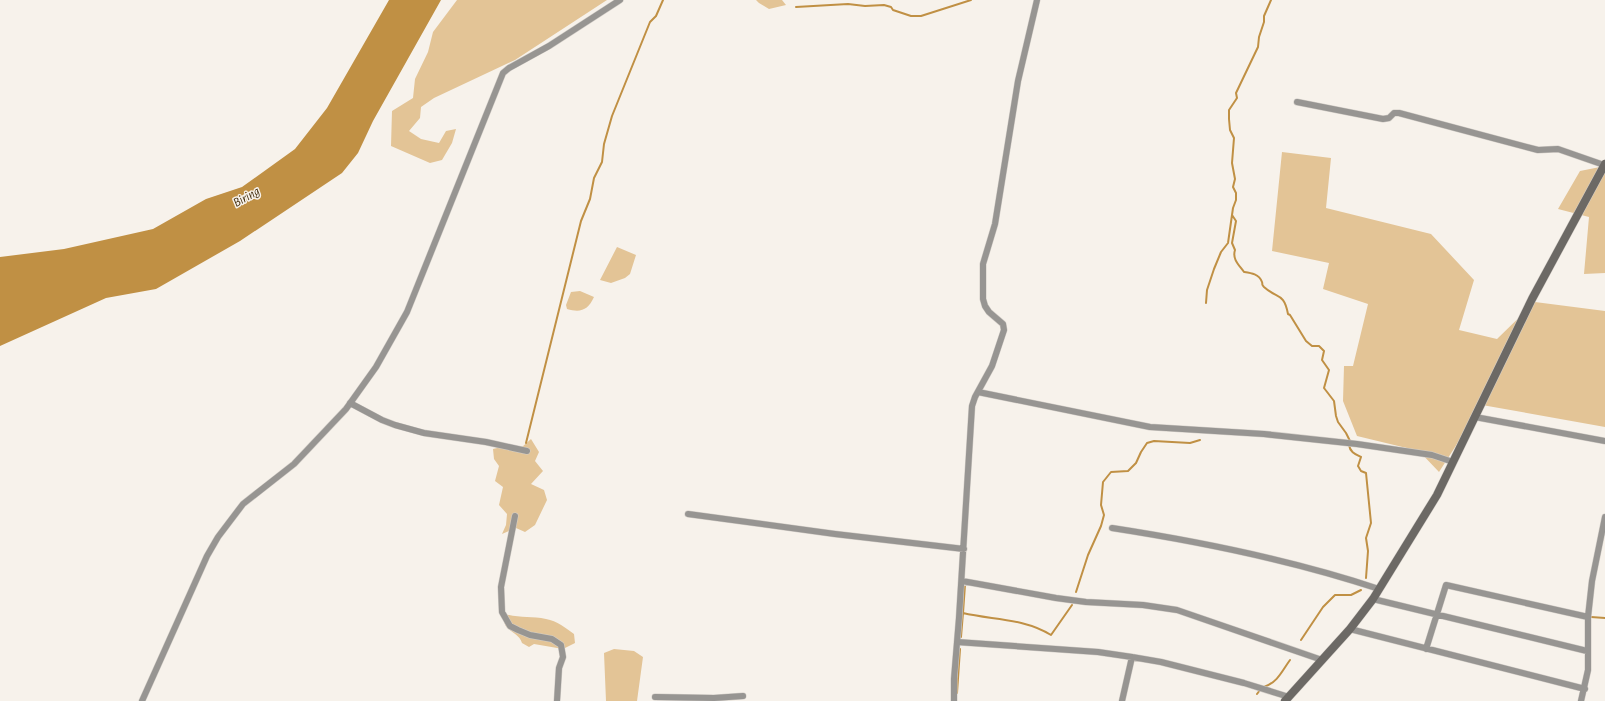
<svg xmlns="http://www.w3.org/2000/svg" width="1605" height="701" font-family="'Alegreya Sans',sans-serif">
	<rect width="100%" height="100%" fill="#f7f2eb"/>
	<path fill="#e3c496" d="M457,0H607L515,60L434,98L421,107L420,118L409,131L421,139L439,143L446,131L456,129L452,143L442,160L430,163L391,146L392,111L413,98L415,79L428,52L433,32Z
		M756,0H782L786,5L769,9L759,3Z
		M1282,152L1331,158L1326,208L1431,234L1474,280L1459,330L1497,339L1535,302L1605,311V427L1482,405L1439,472L1419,451L1357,436L1343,401L1344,366H1353L1368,304L1323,289L1329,263L1272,251Z
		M1605,166V273L1584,274L1589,217L1558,209L1580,171Z
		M617,247L636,255L630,274L625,278L611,283L600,280Z
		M580,291L594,297C588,310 581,313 567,309L566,305L571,292Z
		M531,439L539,452L535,461L543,471L531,484L544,490L547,500L535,525L525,532L516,528L502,534L506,525L507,514L499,505L503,487L495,481L499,466L494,459L493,449L510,445L522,447Z
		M505,614C519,618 532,616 546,619C557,621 566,628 574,634L575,643L563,649L534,644L529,647L522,643C518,630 500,632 505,614Z
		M614,649L634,651L643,657L637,701H606L604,653Z"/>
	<path fill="#c09044" d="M389,0H441L373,121L358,153L342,173L240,241L156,289L106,298L0,346V257L64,249L153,229L206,199L242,187L295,149L327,108Z"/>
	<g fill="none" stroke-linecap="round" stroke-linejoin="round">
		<path stroke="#c09044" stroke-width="2" d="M796,7L848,4L865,6L884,5L891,7L893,10L911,16H921L971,0
			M1232,215L1236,221L1232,243L1235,250C1232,259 1239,265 1244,272C1251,273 1259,274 1262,282C1263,285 1261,284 1264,287C1277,299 1284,292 1288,314L1290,315L1306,341L1312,346H1319L1324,351L1322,360L1329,370L1324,388L1334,401L1336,416L1338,422L1346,433L1350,441
			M1206,303L1207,290L1214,269L1221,252L1228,243L1233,208L1236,200V193L1233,187L1235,179L1232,163L1234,138L1230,130L1229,119V110L1237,98L1236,93L1258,47L1259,37L1264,22V16L1271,0
			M526,443L581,221L590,199L594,178L602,162L604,144L612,116L650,22L656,16L663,0
			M1349,445C1350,452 1355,454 1361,457L1358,466L1361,471L1366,473L1371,523L1366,538L1368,551L1366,578
			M1076,592L1088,555L1101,526L1104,515L1101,505L1103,482L1111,472L1128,471L1136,463L1141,452L1147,443L1154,441L1190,443L1200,440
			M963,613L965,585
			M1591,617L1605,618
			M961,637L963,613C992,620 1024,618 1051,635L1072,605
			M1301,640L1323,607L1335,595H1351L1361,590
			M1264,687C1278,682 1282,671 1290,660
			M957,693L960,649
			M1257,694L1260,690"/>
		<g stroke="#d3cec8" stroke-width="7">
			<path id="street" d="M1297,102L1383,119L1389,118L1394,113H1399L1538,150L1558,149L1604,165
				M978,392L1150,427L1264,434L1357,444L1432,455L1453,462
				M350,403L382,420L395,425L424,433L486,442L527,451
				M1475,417L1605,441
				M688,514L835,534L964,549
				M515,516L501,587L502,612L510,626L518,630L530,635L552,639L561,645L563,657L559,668L557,701
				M1112,528C1203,542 1292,560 1379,589
				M962,581L1056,598L1086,602L1143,605L1177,610L1322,660
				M1373,599L1587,651
				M1350,629L1585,689
				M957,642L1098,652L1132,657L1161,662L1244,683L1289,697
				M1426,649L1446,585L1588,617
				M655,697L714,698V701
				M714,698L743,696
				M142,701L207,556L218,537L243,504L294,464L346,409L376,367L407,312L503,73L509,68L549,46L620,0
				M954,701V679L959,618L972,406L975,397L992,366L1004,330L1003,324L989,312L985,306L983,299V264L995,224L1018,81L1037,0
				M1122,701L1132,657
				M1581,701L1588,670V617L1592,581L1605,517"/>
		</g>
		<g stroke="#d3cec8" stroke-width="9">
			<path id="secondary" d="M1285,701L1350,629L1373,599L1437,495L1532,299L1605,164"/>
		</g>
		<use href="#street" stroke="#979592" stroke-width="6"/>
		<use href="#secondary" stroke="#6c6965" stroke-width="8"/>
	</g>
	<g text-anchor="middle" stroke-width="3" stroke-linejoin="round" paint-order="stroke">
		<g font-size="13" font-style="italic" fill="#45300f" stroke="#f7f2eb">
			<text transform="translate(246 196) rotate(-29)" y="5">Biring</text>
		</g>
	</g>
</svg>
